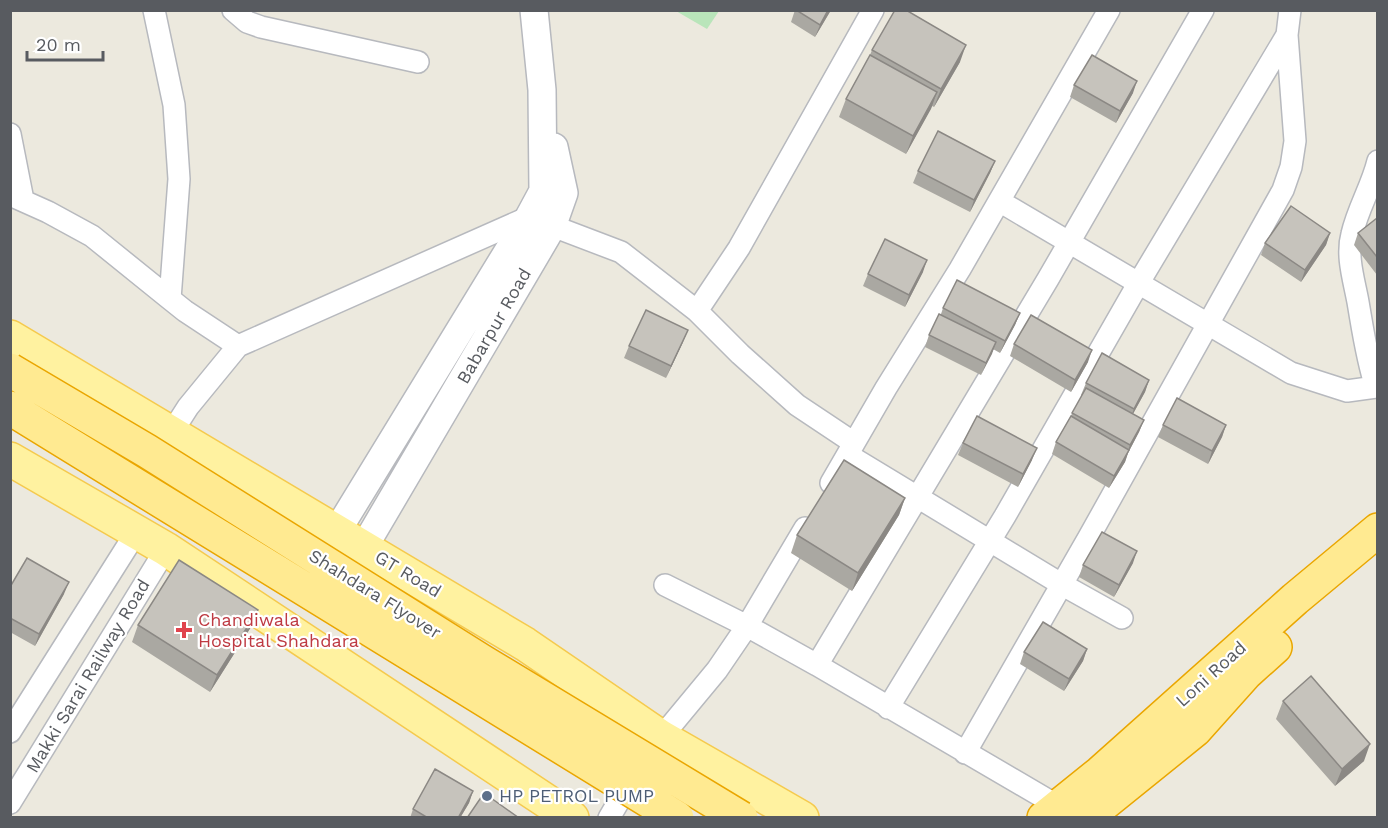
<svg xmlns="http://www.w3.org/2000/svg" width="1388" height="828" font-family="'Work Sans',sans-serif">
	<rect width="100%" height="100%" fill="#ece9de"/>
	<path fill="#b9e5ba" d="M676,11H719L707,29Z"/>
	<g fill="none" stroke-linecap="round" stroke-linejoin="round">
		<g stroke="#b7b9be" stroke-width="24">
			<path id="minor" d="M154,10L174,105L179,179L170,299L185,311L238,346L188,407L172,432
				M233,10L247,22L261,27L418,62
				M10,134L23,200
				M10,195L48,212L92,236L170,299
				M999,201L1291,373L1347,391L1376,387C1367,360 1363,331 1358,302C1354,280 1346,256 1352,234C1358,208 1372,186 1378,161
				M697,311L739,248L873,10
				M238,346L529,217L621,252L697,311L740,354L797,405L854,443
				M848,455L1061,584L1122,618
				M831,483L886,388L960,269L1109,10
				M665,585L747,626L817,665
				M888,708L1005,516L1138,284L1287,35L1290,10
				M10,732L137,531
				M654,746L717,670L747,626L805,528
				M965,753L1089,537L1283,190L1291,167L1295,141L1287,35
				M10,803L166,549
				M1058,806L817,665L1048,279L1203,10
				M609,818L633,777"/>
		</g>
		<g stroke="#b7b9be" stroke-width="30">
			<path id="tertiary" d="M337,531L529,217L543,191L542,90L534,10
				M364,547L552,227L564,193L554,147"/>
		</g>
		<g stroke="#f5ca4e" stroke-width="36">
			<path id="primary" d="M10,337L525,644L661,737L802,818
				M10,459L166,549L572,818"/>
		</g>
		<g stroke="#eaa600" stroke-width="36">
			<path id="trunk" d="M1044,818L1100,773L1295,599L1378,530
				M1086,818L1195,730L1246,673L1275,647"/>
		</g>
		<use href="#minor" stroke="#fff" stroke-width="21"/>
		<use href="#tertiary" stroke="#fff" stroke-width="27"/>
		<use href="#primary" stroke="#fff2a0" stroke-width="33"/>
		<use href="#trunk" stroke="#ffea91" stroke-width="33"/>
		<g stroke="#eaa600" stroke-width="36" stroke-linecap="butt">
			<path id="trunk-bridge" d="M10,370L147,451L483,662L741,818
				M10,408L677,818"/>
		</g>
		<use href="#trunk-bridge" stroke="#ffea91" stroke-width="33"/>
	</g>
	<path fill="#aaa8a2" d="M795,10H831L815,37L791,22Z
		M872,50L960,62L934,107L932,106L906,154L839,117L846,99L870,55Z
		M1074,85L1133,93L1116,123L1070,97Z
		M995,161L990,173L970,212L913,183L918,171Z
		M1377,218V275L1354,245L1358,233Z
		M1330,233L1326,245L1301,282L1261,255L1265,243Z
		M923,272L905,307L863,286L868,274Z
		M943,308L1020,313L1015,325L1000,353L993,349L981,375L925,347L929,335L941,314Z
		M683,342L666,378L624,358L629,346Z
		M1014,344L1088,362L1071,392L1010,356Z
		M1149,380L1145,392L1133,414L1144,420L1139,432L1128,453L1125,462L1109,488L1052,454L1056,442L1082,396L1081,395L1086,383Z
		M1163,425H1226L1222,437L1208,464L1158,437Z
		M963,443L1032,460L1018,487L958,455Z
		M905,498L899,515L852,591L791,553L797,535Z
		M1133,563L1114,597L1079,577L1083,565Z
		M10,587L64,594L35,646L10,632Z
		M258,610L251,627L210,692L132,642L138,625Z
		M1087,649L1083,661L1064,691L1020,664L1024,652Z
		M1283,701L1364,761L1335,786L1276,719Z
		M473,791L469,803L460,818H410L413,809Z"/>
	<path fill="#8b8884" d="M828,10H831L815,37L820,25Z
		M966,45L960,62L934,107L941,89Z
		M1137,81L1133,93L1116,123L1120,111Z
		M937,92L931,109L906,154L913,136Z
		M995,161L990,173L970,212L974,200Z
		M1330,233L1326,245L1301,282L1305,270Z
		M927,260L923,272L905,307L909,295Z
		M1020,313L1015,325L1000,353L1005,341Z
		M688,330L683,342L666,378L671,366Z
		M996,342L992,354L981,375L986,363Z
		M1092,350L1088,362L1071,392L1075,380Z
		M1149,380L1145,392L1129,421L1134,409Z
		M1144,420L1139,432L1128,453L1125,462L1109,488L1114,476L1127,453L1130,445Z
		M1226,425L1222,437L1208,464L1212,451Z
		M1037,448L1032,460L1018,487L1023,474Z
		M905,498L899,515L852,591L858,573Z
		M1137,551L1133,563L1114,597L1119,585Z
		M69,582L64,594L35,646L39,634Z
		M258,610L251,627L210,692L217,675Z
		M1087,649L1083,661L1064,691L1069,679Z
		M1370,744L1364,761L1335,786L1342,769Z
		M473,791L469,803L460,818H458Z"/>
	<path fill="#c6c3bc" stroke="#8b8884" stroke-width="1.5" d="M796,10H828L820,25Z
		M895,10H906L966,45L941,89L872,50Z
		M870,55L937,92L913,136L846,99Z
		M1092,55L1137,81L1120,111L1074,85Z
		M938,131L995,161L974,200L918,171Z
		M1291,206L1330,233L1305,270L1265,243Z
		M1377,218V257L1358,233Z
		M885,239L927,260L909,295L868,274Z
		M957,280L1020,313L1005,341L943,308Z
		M646,310L688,330L671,366L629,346Z
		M939,314L996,342L986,363L929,335Z
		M1031,315L1092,350L1075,380L1014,344Z
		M1102,353L1149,380L1134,409L1086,383Z
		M1086,388L1144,420L1130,445L1072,413Z
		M1177,398L1226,425L1212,451L1163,425Z
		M977,416L1037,448L1023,474L963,443Z
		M1071,416L1129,450L1114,476L1056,442Z
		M844,460L905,498L858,573L797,535Z
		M1102,532L1137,551L1119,585L1083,565Z
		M27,558L69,582L39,634L10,618V587Z
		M179,560L258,610L217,675L138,625Z
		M1043,622L1087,649L1069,679L1024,652Z
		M1311,676L1370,744L1342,769L1283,701Z
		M435,769L473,791L458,818H428L413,809Z
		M484,793L519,818H467Z"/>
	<path fill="#e0444e" stroke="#fff" stroke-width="2" d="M181 621h6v6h6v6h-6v6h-6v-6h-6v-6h6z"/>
	<circle fill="#5c6f8a" stroke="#fff" stroke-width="2" cx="487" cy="796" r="6"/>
	<g text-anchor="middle" stroke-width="4.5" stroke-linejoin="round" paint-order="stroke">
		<g font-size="18" fill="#585b60" stroke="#fff">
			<text transform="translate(494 326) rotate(-60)" y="6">Babarpur Road</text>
			<text transform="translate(408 574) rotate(31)" y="6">GT Road</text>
			<text transform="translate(375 594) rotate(32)" y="6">Shahdara Flyover</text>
			<text transform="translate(1211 674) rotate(-42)" y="6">Loni Road</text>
			<text transform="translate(88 676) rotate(-59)" y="6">Makki Sarai Railway Road</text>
		</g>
		<g font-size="18" fill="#be3a42" stroke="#fff" text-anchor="start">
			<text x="198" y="626">Chandiwala<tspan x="198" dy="21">Hospital Shahdara</tspan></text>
		</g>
		<g font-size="18" fill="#4e5e75" stroke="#fff" text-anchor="start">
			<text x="499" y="802">HP PETROL PUMP</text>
		</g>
	</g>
	<rect width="1388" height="828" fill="none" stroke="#585b60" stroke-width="24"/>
	<path d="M27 51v9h76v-9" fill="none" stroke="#585b60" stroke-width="3"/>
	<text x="36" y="51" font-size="18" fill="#585b60" stroke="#ffffff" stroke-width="4.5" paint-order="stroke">20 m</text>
</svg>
